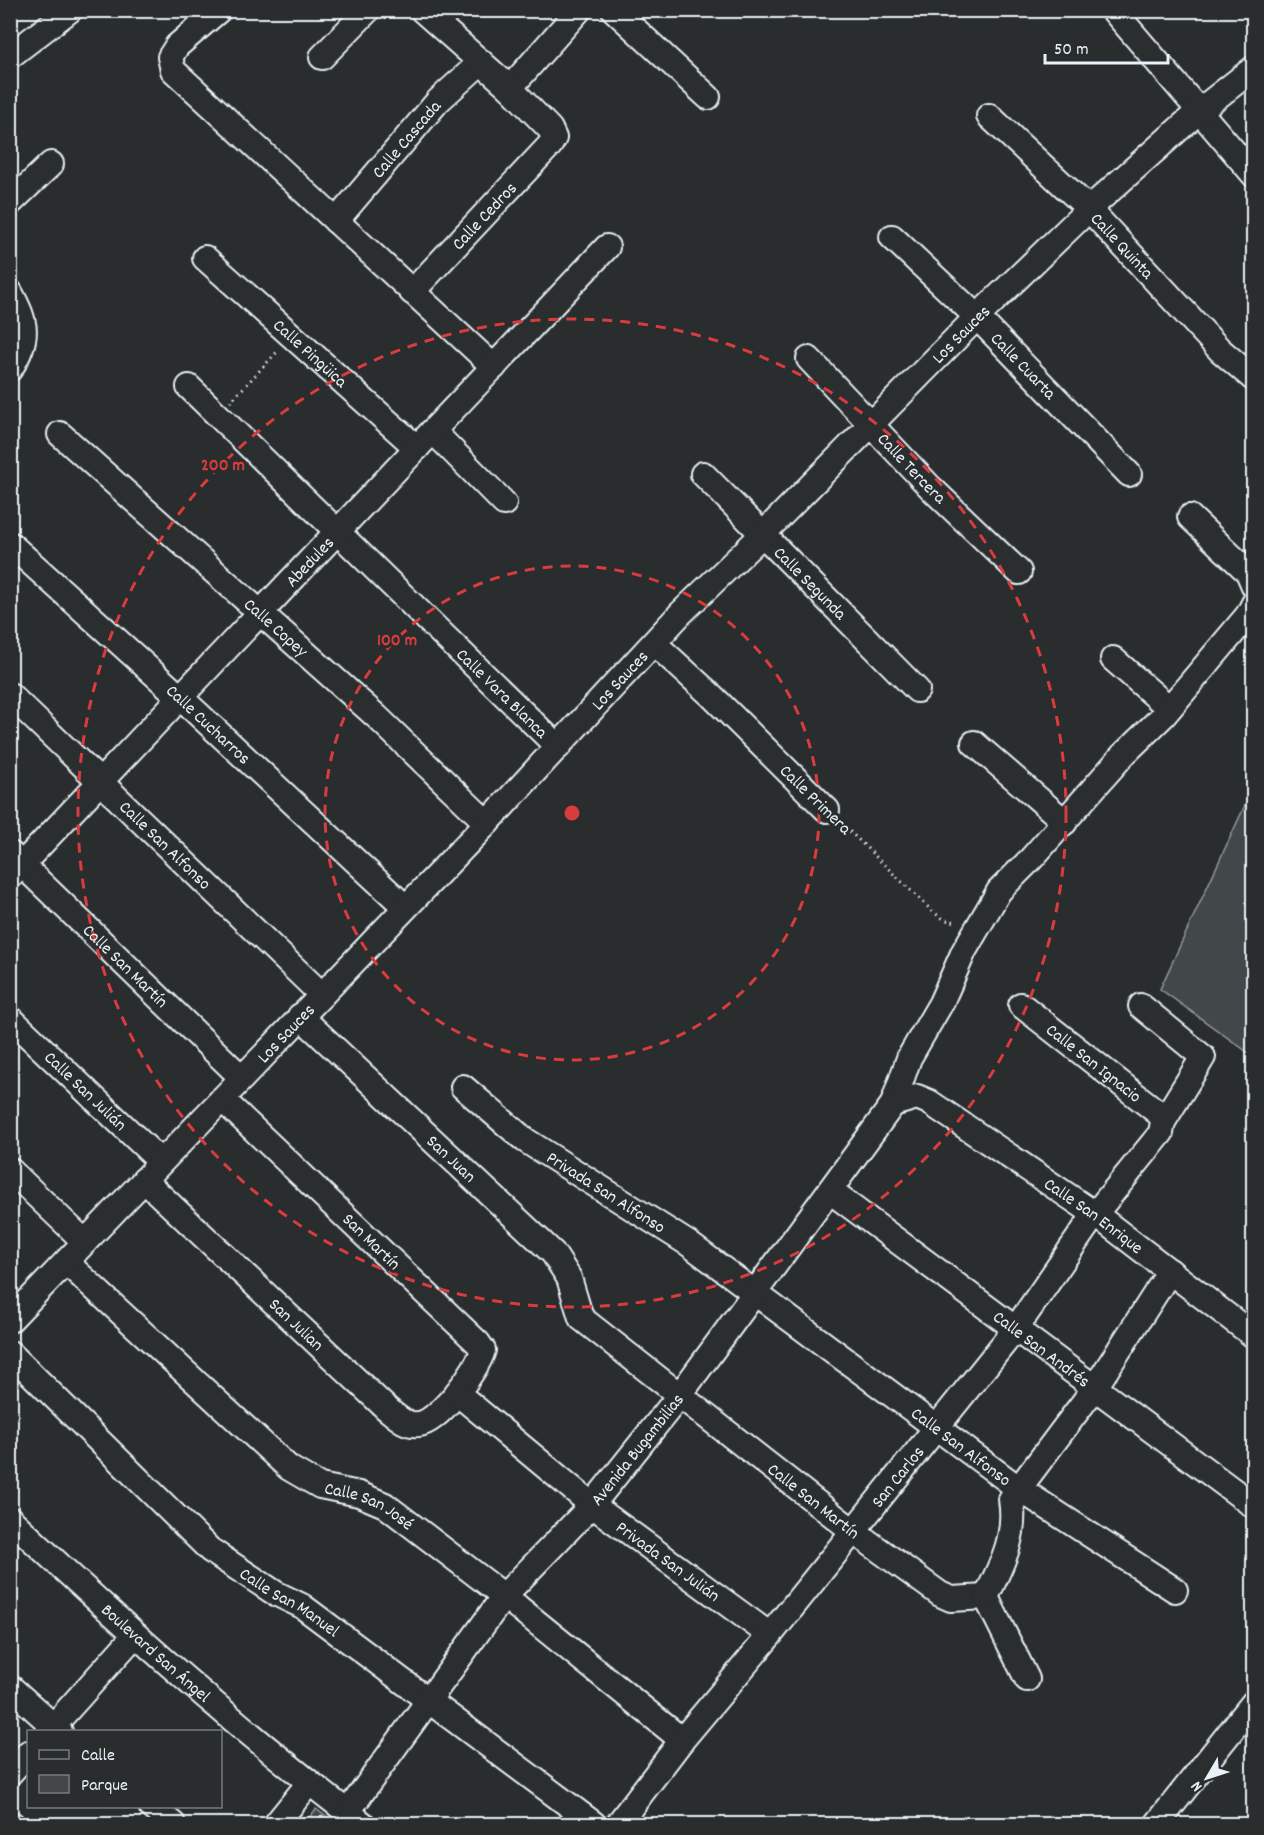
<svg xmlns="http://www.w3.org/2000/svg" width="1264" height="1835" font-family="Dekko,sans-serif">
	<rect width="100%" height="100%" fill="#2a2d2e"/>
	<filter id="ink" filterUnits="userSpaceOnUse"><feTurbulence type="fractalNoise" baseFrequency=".0167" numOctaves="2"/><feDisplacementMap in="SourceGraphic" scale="12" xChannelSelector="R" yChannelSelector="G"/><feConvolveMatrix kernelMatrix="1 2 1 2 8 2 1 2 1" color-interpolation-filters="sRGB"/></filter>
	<g filter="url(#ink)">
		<path fill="#424648" stroke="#959ca0" stroke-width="1.5" d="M1253,788V1056L1160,989Z
			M316,1809L336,1824H304Z"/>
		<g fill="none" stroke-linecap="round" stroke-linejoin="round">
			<g stroke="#e8f1f8" stroke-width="28">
				<g id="minor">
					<path d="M219,10L177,46L170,57L173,70L494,367"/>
					<path d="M614,10L708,97"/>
					<path d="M1113,10L1254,175"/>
					<path d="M10,56L70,10"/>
					<path d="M322,57L368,10"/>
					<path d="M510,88L579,10"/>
					<path id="s1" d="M989,116L1089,209L1220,350L1254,379"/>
					<path d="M10,203L51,164"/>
					<path id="s2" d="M336,221L438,101L481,62"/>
					<path id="s3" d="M892,237L977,317L1129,474"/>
					<path id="s4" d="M205,258L417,448"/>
					<path d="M10,292C27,323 30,338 10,369"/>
					<path id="s5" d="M412,292L550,145L554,138L550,129L510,88L422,10"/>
					<path id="s6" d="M809,359L931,488L1019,572"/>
					<path id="s7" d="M189,387L558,747"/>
					<path d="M433,431L504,503"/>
					<path id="s8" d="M60,434L376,716L487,823"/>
					<path id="s9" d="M703,474L917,690"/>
					<path d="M1190,517L1248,572L1254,586"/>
					<path id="s10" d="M10,544L181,698L405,907"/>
					<path d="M655,644L712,696L827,810"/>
					<path d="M1113,659L1169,708"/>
					<path id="s11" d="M10,695L322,995"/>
					<path d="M974,743L1065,822"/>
					<path id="s12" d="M11,854L242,1078"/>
					<path id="s13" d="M10,877L607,247"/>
					<path id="s14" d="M1021,1005L1161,1115L1163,1122"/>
					<path id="s15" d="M300,1016L553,1253L569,1278L581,1318L853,1531L940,1594L951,1599L986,1597L1027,1679"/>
					<path id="s16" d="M10,1018L161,1162"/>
					<path id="s17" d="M463,1087L525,1140L689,1244L1018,1488L1175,1590"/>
					<path d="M893,1104L909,1058L941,1003L964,951L999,891L1031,859L1123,755L1163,716L1248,615L1254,603"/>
					<path d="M10,1170L85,1242"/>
					<path id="s18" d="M144,1180L386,1408C396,1416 405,1426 419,1424C439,1422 478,1369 483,1350L478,1343L222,1099"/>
					<path id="s19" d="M830,1191L1254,1506"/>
					<path id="s20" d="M66,1262L289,1468L320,1486L359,1494L385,1505L504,1596L682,1740"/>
					<path id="s21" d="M10,1320L487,823L681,613L762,535L977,317L1089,209L1199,111L1254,68"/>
					<path id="s22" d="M10,1353L210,1550L275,1593L302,1606L594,1824"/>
					<path id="s23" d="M457,1393L592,1505L770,1635"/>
					<path id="s24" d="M10,1519C124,1626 239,1730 363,1824"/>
					<path d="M986,1597C1002,1564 1017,1536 1011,1499L1096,1386L1170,1271"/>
					<path d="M10,1687L60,1732"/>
					<path d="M48,1732L134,1636"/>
					<path d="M10,1773L28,1753"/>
					<path d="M151,1806L173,1824"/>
					<path id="s25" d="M347,1813L504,1596L592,1505L679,1396L893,1104L917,1097L929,1102L1095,1214L1254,1336"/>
					<path d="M10,1823L12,1824"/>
					<path d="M276,1824L309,1783"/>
					<path id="s26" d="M618,1824L682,1740L770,1635L1017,1327L1095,1214L1161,1133L1163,1122L1203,1057L1141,1006"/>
					<path d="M1157,1824L1254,1702"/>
				</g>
			</g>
			<path stroke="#e8f1f8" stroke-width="3" stroke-dasharray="1.5 4.5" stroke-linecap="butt" d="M230,402L279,350
				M841,823L933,912L945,920L957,922"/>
			<use href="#minor" stroke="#2a2d2e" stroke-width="24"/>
		</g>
	</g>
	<g fill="none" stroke="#d83c3d" stroke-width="3" stroke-dasharray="10 8">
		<circle cx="572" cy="813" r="247"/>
		<circle cx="572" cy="813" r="494"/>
	</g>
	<g text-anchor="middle" stroke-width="6" stroke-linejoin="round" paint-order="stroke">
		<g font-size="18" fill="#e8f1f8" stroke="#2a2d2e">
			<text dy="6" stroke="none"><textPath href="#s2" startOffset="108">Calle Cascada</textPath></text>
			<text dy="6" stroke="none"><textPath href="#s5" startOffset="105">Calle Cedros</textPath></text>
			<text dy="6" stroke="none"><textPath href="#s1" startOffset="186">Calle Quinta</textPath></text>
			<text dy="6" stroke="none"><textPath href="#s21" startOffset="1370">Los Sauces</textPath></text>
			<text dy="6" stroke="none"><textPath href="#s4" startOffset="142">Calle Pingüica</textPath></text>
			<text dy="6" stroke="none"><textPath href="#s3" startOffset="184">Calle Cuarta</textPath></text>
			<text dy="6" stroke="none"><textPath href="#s6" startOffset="150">Calle Tercera</textPath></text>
			<text dy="6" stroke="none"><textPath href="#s13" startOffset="435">Abedules</textPath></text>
			<text dy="6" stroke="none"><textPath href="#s9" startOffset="153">Calle Segunda</textPath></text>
			<text dy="6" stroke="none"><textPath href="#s8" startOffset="290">Calle Copey</textPath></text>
			<text dy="6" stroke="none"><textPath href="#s21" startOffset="884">Los Sauces</textPath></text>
			<text dy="6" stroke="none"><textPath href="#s7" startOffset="438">Calle Vara Blanca</textPath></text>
			<text dy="6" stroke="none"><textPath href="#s10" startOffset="268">Calle Cucharros</textPath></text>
			<text transform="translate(816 799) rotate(44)" y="6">Calle Primera</text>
			<text dy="6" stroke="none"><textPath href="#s11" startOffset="216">Calle San Alfonso</textPath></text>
			<text dy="6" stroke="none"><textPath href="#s12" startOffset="160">Calle San Martín</textPath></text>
			<text dy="6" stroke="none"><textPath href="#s21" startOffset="398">Los Sauces</textPath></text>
			<text dy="6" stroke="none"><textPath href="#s14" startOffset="93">Calle San Ignacio</textPath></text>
			<text dy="6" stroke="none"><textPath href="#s16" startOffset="105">Calle San Julián</textPath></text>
			<text dy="6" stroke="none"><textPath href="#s15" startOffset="208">San Juan</textPath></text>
			<text dy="6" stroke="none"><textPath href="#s17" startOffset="178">Privada San Alfonso</textPath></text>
			<text dy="6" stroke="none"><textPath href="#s25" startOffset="1134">Calle San Enrique</textPath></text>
			<text transform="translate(372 1241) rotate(44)" y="6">San Martín</text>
			<text dy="6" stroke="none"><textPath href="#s18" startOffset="210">San Julian</textPath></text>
			<text dy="6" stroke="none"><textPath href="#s19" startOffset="264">Calle San Andrés</textPath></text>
			<text dy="6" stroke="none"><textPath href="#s17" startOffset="615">Calle San Alfonso</textPath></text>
			<text dy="6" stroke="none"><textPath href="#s25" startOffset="466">Avenida Bugambilias</textPath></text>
			<text dy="6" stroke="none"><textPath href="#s26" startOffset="446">San Carlos</textPath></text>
			<text dy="6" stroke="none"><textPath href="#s15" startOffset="714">Calle San Martín</textPath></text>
			<text dy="6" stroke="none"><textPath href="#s20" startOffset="393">Calle San José</textPath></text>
			<text dy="6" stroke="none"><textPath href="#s23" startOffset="270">Privada San Julián</textPath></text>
			<text dy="6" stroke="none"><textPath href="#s22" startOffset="376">Calle San Manuel</textPath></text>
			<text dy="6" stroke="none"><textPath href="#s24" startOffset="198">Boulevard San Ángel</textPath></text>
		</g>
	</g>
	<circle cx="572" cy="813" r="9" fill="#d83c3d" stroke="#2a2d2e" stroke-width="3"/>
	<g font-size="18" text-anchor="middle" font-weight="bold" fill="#d83c3d" stroke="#2a2d2e" stroke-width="6" stroke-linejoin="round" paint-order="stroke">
		<text x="223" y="470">200 m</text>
		<text x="397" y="645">100 m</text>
	</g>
	<rect width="1264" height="1835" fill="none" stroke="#2a2d2e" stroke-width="36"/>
	<rect x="18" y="18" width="1228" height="1799" fill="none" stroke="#e8f1f8" stroke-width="2" filter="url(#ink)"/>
	<rect x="27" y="1730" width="195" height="78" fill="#2a2d2e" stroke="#767b7f" stroke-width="1.5"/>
	<rect x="39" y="1750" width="30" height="9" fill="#2a2d2e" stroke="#767b7f" stroke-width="1.5"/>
	<text x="81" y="1760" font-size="18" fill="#e8f1f8">Calle</text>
	<rect x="39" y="1775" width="30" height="18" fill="#424648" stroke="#767b7f" stroke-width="1.5"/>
	<text x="81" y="1790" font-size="18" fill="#e8f1f8">Parque</text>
	<g transform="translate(1207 1778) rotate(231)" stroke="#2a2d2e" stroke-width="4.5" paint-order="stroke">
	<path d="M0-4.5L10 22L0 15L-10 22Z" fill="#e8f1f8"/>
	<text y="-9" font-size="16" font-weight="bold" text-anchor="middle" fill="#e8f1f8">N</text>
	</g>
	<path d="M1045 54v9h123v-9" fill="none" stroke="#e8f1f8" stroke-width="3"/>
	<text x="1054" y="54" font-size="18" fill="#e8f1f8" stroke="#2a2d2e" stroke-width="4.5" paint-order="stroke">50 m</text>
</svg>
